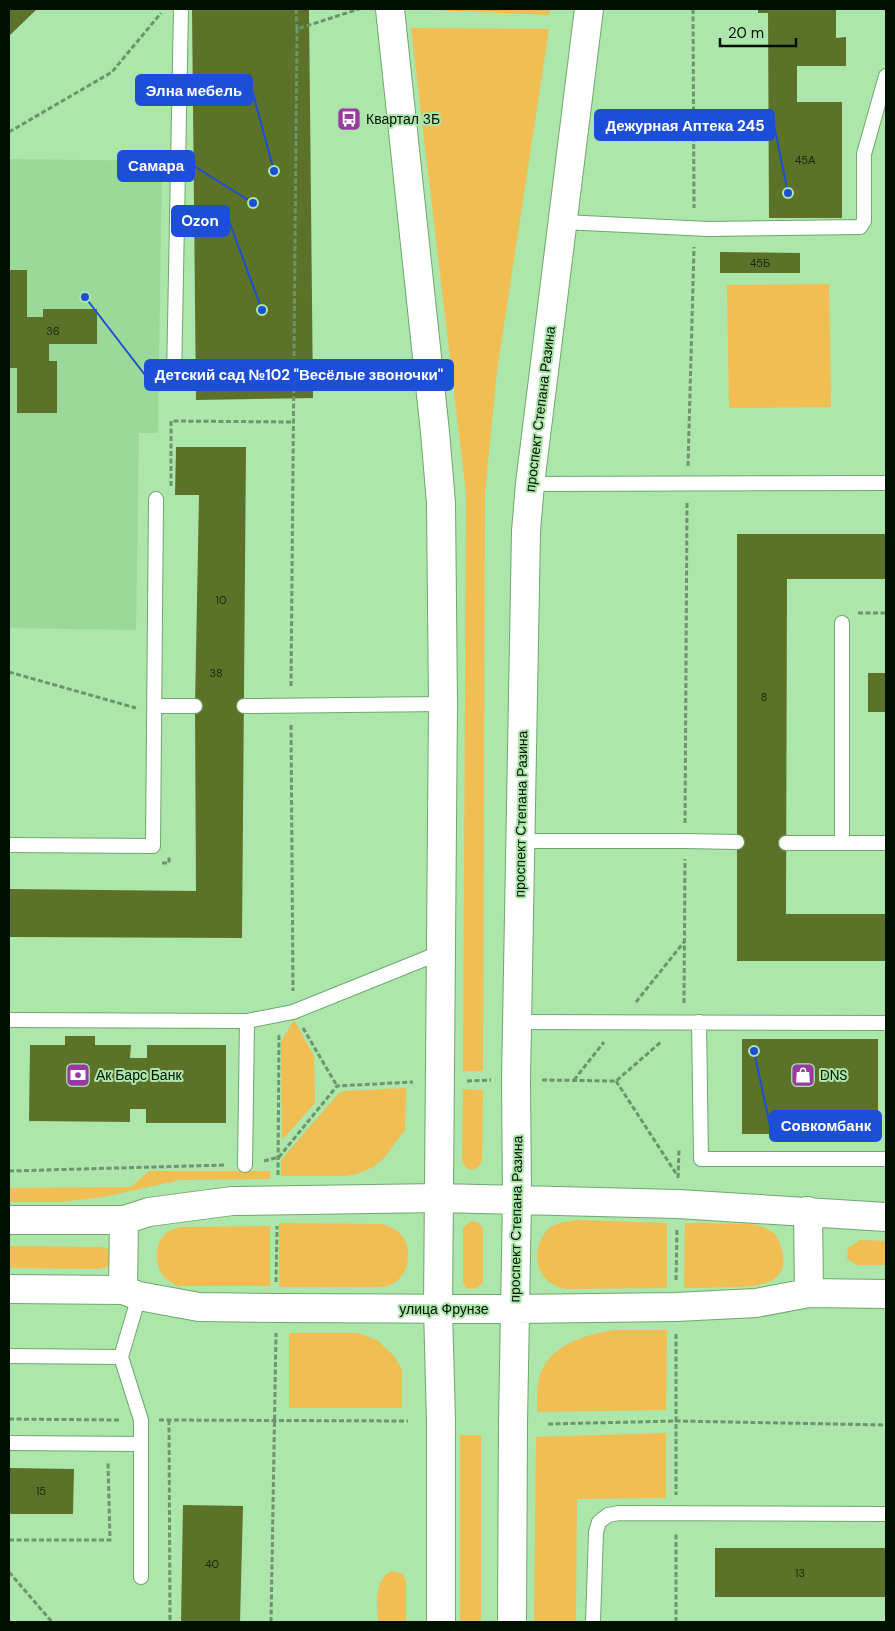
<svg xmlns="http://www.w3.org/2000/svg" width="895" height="1631" font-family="'DM Sans',sans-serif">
	<rect width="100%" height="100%" fill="#ace6aa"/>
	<path fill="#9bd999" d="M9,159L162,161L158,433H139L136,630L9,628Z"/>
	<path fill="#f0be52" d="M409,9H550L549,15Z
		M411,28L549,29L497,371L485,492L483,1071H463L466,493Z
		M829,284L831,407L729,408L727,285Z
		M294,1020L314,1056L315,1103L282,1140L281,1042Z
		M406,1088L405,1130L384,1158L373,1167L357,1174L344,1176H281V1160L339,1093L345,1091Z
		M463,1089L483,1090L482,1160C480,1168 475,1170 467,1169L462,1161Z
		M149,1171H270V1179L180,1180L104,1197L61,1202H9V1188L131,1187Z
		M576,1220L667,1223V1288L564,1289C556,1286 549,1283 544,1277C532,1262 537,1236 552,1226C560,1222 567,1222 576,1220Z
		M471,1221L479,1223L483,1229V1282C478,1288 474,1290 466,1288L463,1282V1228Z
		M279,1223L383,1224C390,1227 398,1230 403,1237C412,1251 409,1274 394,1283C391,1285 386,1286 382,1287H279Z
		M685,1223L753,1224C770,1229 778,1232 782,1250C791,1288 751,1287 727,1287C712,1288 698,1288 684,1288Z
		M270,1226V1286H177C173,1283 167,1280 164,1277C154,1264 154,1245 166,1233C169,1230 176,1229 180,1227Z
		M860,1240L886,1241V1265H856L847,1258L848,1248Z
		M9,1246L102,1247L110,1250L112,1256L111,1262L107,1267L98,1269L9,1268Z
		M615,1330H667L666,1410L537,1412C537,1397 536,1379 544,1366C558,1342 590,1334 615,1330Z
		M289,1333H358L377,1340L394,1356L402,1370V1408H289Z
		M666,1433V1498L577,1499L576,1622H534L536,1437Z
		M460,1435H481V1622H460Z
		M392,1571L403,1574L406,1581V1622H378C378,1606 373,1579 392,1571Z"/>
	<path fill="#5c7229" d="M9,9H37L9,36Z
		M192,9H309L313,398L196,400Z
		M758,9H836V38L846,37V66H797V102H842V218H769L768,13H758Z
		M720,252L800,253V273H720Z
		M9,270H27V317H43V309H97V344H49V361H57V413H17V368H9Z
		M176,447H246L242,938L9,937V889L196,891L195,706L199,495H175Z
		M737,534H886V579H787L786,914H886V961H737Z
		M868,673H886V712H868Z
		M65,1036H95V1045H131L130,1058H147V1045H226V1123H146V1109H130V1122L29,1121L30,1045H65Z
		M742,1039H878V1134H742Z
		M9,1468L74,1469L73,1514H9Z
		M183,1505L243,1506L240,1622H181Z
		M715,1548H886V1597H715Z"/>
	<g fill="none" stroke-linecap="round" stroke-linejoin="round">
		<g stroke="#6fa76e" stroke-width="16">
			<path id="service" d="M563,222L708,229L860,227L864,221V154L886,76
				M174,379L181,9
				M530,484L886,483
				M842,623V843
				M155,706H195
				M244,706L443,704
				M520,841H685L737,842
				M786,843H886
				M9,845L153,846L156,499
				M9,1020L247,1021L293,1012L442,952
				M517,1022L886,1023
				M699,1022L701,1159H886
				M245,1165L247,1021
				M139,1296L121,1357L141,1420V1577
				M9,1356L121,1357
				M9,1443L141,1444
				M593,1622L596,1532L599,1522L608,1515L619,1513L886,1514"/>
		</g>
		<g stroke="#6fa76e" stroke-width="30">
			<path id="secondary" d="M390,9L435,432L441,503L443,704L438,1308L441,1422V1622
				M808,1211L809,1293
				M9,1220H124L149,1212L232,1201L439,1198L678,1204L886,1217
				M9,1289L123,1290L139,1296L199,1307L276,1308L514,1309L676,1307L756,1303L809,1293L886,1294
				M123,1290L124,1220
				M512,1622L513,1423L517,1199L516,1080L526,531L530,484L589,9"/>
		</g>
		<path stroke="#6b956a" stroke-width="3" stroke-dasharray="5 2.5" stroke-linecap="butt" d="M296,9L297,29L359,9
			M693,9L694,208
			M9,132L112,72L161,13
			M688,466L694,247
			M171,486V421L292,422
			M858,613H886
			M9,672L136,708
			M291,686L297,29
			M291,725L293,991
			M685,823L687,502
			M162,863H169V857
			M636,1002L684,942
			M684,1003L685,859
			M303,1028L337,1086
			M542,1080L616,1081L661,1042
			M574,1080L604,1042
			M467,1081L491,1080
			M616,1081L677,1175
			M264,1161L279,1157L337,1086L413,1082
			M9,1171L226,1165
			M278,1175L279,1036L281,1034
			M678,1178L679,1149
			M676,1280L677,1229
			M276,1282L277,1226
			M676,1334V1495
			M9,1419L120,1420
			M159,1420L408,1421
			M169,1420L170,1622
			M548,1424L676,1421L886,1425
			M9,1540H110L108,1462
			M9,1572L52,1622
			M271,1622L276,1333
			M676,1622V1532"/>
		<use href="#service" stroke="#fff" stroke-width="14"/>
		<use href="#secondary" stroke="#fff" stroke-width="28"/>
	</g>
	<defs>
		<g id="bus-square" transform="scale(1.25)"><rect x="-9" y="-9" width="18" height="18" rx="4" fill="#993aa3" stroke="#ace6aa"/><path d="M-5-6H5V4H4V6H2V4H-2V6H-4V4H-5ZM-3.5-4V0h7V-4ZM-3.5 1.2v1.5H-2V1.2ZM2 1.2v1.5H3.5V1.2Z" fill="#fff"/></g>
		<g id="bank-square" transform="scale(1.25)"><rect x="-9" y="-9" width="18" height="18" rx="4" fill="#993aa3" stroke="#ace6aa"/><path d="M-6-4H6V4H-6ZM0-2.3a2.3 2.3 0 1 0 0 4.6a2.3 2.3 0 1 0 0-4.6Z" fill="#fff"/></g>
		<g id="shop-square" transform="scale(1.25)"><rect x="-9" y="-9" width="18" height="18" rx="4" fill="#993aa3" stroke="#ace6aa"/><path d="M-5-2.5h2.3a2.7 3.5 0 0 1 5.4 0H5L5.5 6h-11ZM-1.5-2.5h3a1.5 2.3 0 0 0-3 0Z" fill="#fff"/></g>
	</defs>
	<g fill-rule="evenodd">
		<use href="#bus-square" x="349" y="119"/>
		<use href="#bank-square" x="78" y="1075"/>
		<use href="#shop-square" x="803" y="1075"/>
	</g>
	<g text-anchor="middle" stroke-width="4" stroke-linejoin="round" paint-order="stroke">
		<g font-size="11" fill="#17280a">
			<text x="805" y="164">45А</text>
			<text x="760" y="267">45Б</text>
			<text x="53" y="335">36</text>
			<text x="221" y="604">10</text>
			<text x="216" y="677">38</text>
			<text x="764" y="701">8</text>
			<text x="41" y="1495">15</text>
			<text x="212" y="1568">40</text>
			<text x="800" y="1577">13</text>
		</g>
		<g font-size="14" fill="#001000" stroke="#ace6aa" text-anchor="start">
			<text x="366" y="124">Квартал 3Б</text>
			<text x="96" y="1080">Ак Барс Банк</text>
			<text x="820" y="1080">DNS</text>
		</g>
		<g font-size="14" fill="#001000" stroke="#ace6aa">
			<text transform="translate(540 409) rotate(-83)" y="5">проспект Степана Разина</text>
			<text transform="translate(521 814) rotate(-89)" y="5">проспект Степана Разина</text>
			<text transform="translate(516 1219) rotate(-89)" y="5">проспект Степана Разина</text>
			<text x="444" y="1314">улица Фрунзе</text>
		</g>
	</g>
	<path fill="none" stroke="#1d4ed8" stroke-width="2" d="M274 171L252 90M788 193L774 125M253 203L194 166M262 310L229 221M85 297L145 375M754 1051L770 1126"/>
	<g fill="#1d4ed8" stroke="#ace6aa" stroke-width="2">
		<circle cx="274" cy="171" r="5"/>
		<circle cx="788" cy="193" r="5"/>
		<circle cx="253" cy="203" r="5"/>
		<circle cx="262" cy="310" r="5"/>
		<circle cx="85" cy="297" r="5"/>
		<circle cx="754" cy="1051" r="5"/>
	</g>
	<g fill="#1d4ed8" stroke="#1d4ed8" stroke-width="2">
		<rect x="136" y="75" width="116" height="30" rx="5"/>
		<rect x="595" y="110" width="179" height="30" rx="5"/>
		<rect x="118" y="151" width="76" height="30" rx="5"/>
		<rect x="172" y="206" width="57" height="30" rx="5"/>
		<rect x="145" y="360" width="308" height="30" rx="5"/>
		<rect x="770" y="1111" width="111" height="30" rx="5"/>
	</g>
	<g font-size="15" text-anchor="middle" font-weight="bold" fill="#fff">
		<text x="194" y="96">Элна мебель</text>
		<text x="685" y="131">Дежурная Аптека 245</text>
		<text x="156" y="171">Самара</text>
		<text x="200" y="226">Ozon</text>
		<text x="299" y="380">Детский сад №102 "Весёлые звоночки"</text>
		<text x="826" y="1131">Совкомбанк</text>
	</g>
	<rect width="895" height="1631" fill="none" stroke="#001000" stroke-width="20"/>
	<path d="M720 38v8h76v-8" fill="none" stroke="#001000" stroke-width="2.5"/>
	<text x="728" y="38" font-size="15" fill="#001000" stroke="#ace6aa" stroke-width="4" paint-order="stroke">20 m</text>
</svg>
